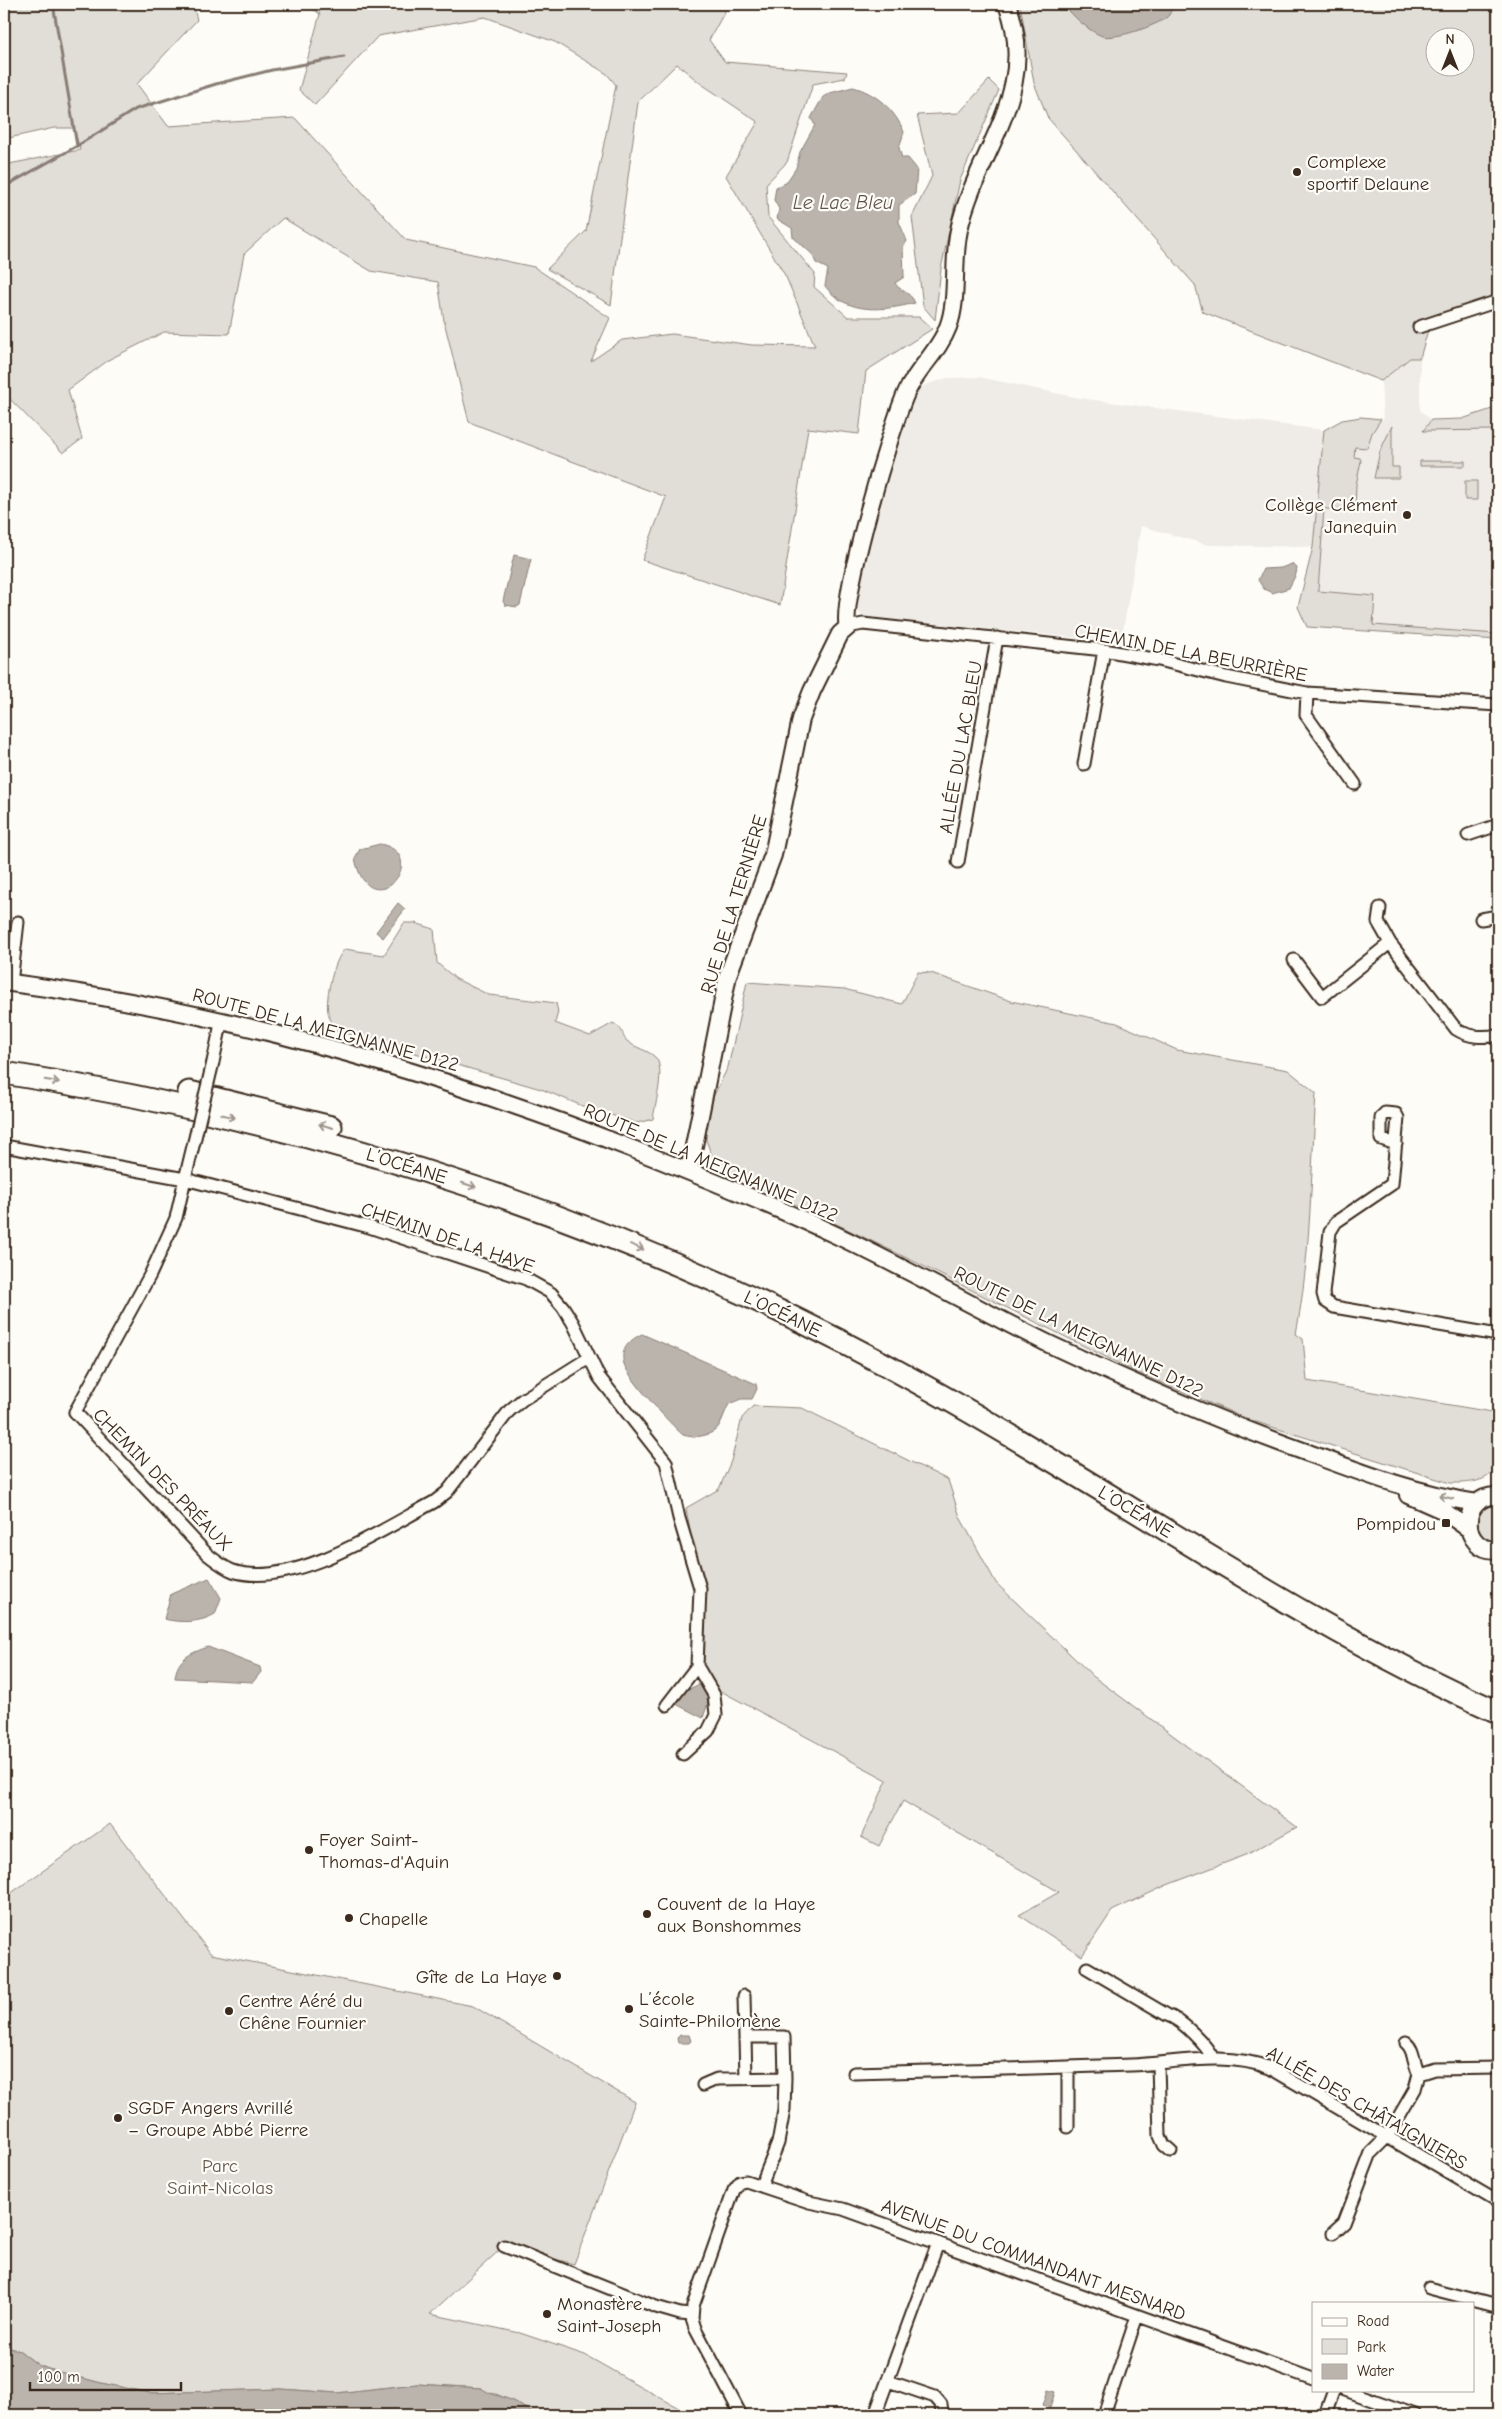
<svg xmlns="http://www.w3.org/2000/svg" width="1502" height="2419" font-family="'Comic Neue',sans-serif">
	<rect width="100%" height="100%" fill="#fdfcf7"/>
	<filter id="ink" filterUnits="userSpaceOnUse"><feTurbulence type="fractalNoise" baseFrequency=".02" numOctaves="2"/><feDisplacementMap in="SourceGraphic" scale="10" xChannelSelector="R" yChannelSelector="G"/><feConvolveMatrix kernelMatrix="1 2 1 2 8 2 1 2 1" color-interpolation-filters="sRGB"/></filter>
	<g filter="url(#ink)">
		<path fill="#efece7" d="M1410,358H1420V410L1431,420L1462,419L1498,407V640L1307,627L1298,607L1313,547L1208,545L1141,526L1121,642L864,617L852,608L870,524L911,398L916,390L925,385L947,378L979,377L1079,398L1324,430L1342,420L1361,417L1383,420L1381,381Z"/>
		<path fill="#e1ded7" stroke="#8e847a" fill-rule="evenodd" d="M4,4H193L197,20L137,84L168,126L295,118L406,240L534,267L610,318L591,361L622,340L672,334L752,345L815,346L786,277L726,176L758,122L700,83L677,64L638,102L611,305L547,269L586,231L616,85L607,74L555,42L485,17L378,36L315,105L299,90L320,14L306,4H729L709,40L725,62L847,72L845,78L813,84L787,162L766,184L768,217L815,274L814,287L848,317H919L932,329L866,371L859,434L808,428L780,605L642,560L666,497L469,422L444,321L438,282L371,271L283,218L244,254L229,334L164,332L110,359L68,390L82,439L63,453L4,393V165L80,150L74,128H54L4,139Z
			M1020,4H1498V300L1428,330L1420,358H1410L1381,381L1203,312L1195,285L1048,118L1034,83ZM1434,38H1464V68H1434Z
			M989,80L999,90L960,180L941,269L935,320L923,306L912,217L932,176L917,115L959,113Z
			M1498,407V430L1423,431L1431,420L1462,419Z
			M1361,417L1381,419L1372,433L1367,448L1355,447L1354,457L1360,458L1361,461L1356,485L1355,509H1324L1318,591L1375,596L1373,625L1497,634L1498,583H1491L1493,573L1498,569V640L1307,627L1298,607L1313,547L1324,430L1342,420Z
			M1392,426V467H1399V478H1374L1380,451Z
			M1420,461H1465V466H1420Z
			M1465,481H1477V500H1465Z
			M404,923H415L434,929L437,963L456,979L489,995L556,1003L558,1012L555,1023L590,1036L613,1023C626,1031 620,1034 627,1041C635,1048 648,1050 655,1057C666,1067 655,1105 653,1119L637,1123L585,1107L541,1089L335,1030C333,1024 329,1018 328,1012C325,997 334,959 345,949L384,955Z
			M918,972L931,973L1011,1001L1117,1023L1177,1050L1288,1070L1316,1093C1311,1173 1311,1255 1296,1334L1303,1339L1307,1381L1498,1413V1467C1485,1483 1470,1483 1450,1483L1250,1420L1136,1372L911,1260L732,1174L713,1159L706,1140V1123L713,1097L728,1067L747,982L844,989L902,1004Z
			M753,1406L802,1408L948,1480L960,1517L996,1583L1094,1677L1297,1827L1246,1855L1167,1885L1112,1911L1082,1956L1019,1915L1059,1892L903,1801L879,1846L861,1837L887,1780L717,1689L697,1666L700,1588L686,1508L719,1489L731,1461L742,1418Z
			M1498,1502V1544L1484,1540C1471,1520 1474,1508 1498,1502Z
			M110,1824L211,1954L473,2006L635,2102L574,2264L504,2246L430,2314L520,2333L585,2355L684,2411L686,2415H536L514,2402L496,2394L488,2393L481,2388L417,2384L337,2393L281,2389L150,2393L101,2383L48,2369L38,2365L20,2351L4,2346V1898Z"/>
		<path fill="#bbb4ad" stroke="#887d74" d="M1063,4H1173C1172,7 1171,12 1169,15C1161,25 1114,40 1102,36C1087,30 1073,16 1063,4Z
			M853,87C876,93 895,110 904,132L899,148L902,158H908L917,169L915,194L899,205V222L907,241L903,247L904,277L895,283C899,291 910,291 915,303C883,311 847,315 825,286L828,269L816,263L812,254L793,237L792,228L777,219L779,209L774,200L776,187L786,183L796,168L800,152L815,125L811,118L823,97L830,93Z
			M514,555L531,559L520,605L517,607L505,605L503,601Z
			M1292,564L1297,568L1296,574L1289,588L1272,593L1264,589L1258,580L1263,569L1281,568Z
			M380,844C435,855 369,930 355,858L360,849Z
			M398,903L405,909L383,938L376,932Z
			M642,1334L756,1384L757,1389L752,1399H741L729,1404C725,1411 723,1419 719,1426C713,1436 694,1439 683,1435C670,1424 629,1379 624,1364C619,1349 631,1339 642,1334Z
			M209,1578L221,1598L215,1614C200,1623 180,1623 164,1619L171,1594Z
			M208,1647L260,1667L261,1672L253,1682L175,1678C177,1658 191,1653 208,1647Z
			M704,1682L706,1696L709,1700L703,1718L674,1703L682,1689H689Z
			M680,2035H689L691,2041L689,2043H678L677,2038Z
			M4,2346L20,2351L38,2365L48,2369L101,2383L150,2393L281,2389L337,2393L417,2384L481,2388C489,2394 500,2396 511,2400C519,2404 527,2410 536,2415H4Z
			M1048,2390L1055,2392L1050,2408L1043,2405Z"/>
		<g fill="none" stroke-linecap="round" stroke-linejoin="round">
			<path stroke="#887d74" stroke-width="3" d="M77,146L136,109L216,84L272,70L344,57
				M4,187L77,146L53,4"/>
			<g stroke="#3b2a1e" stroke-width="15">
				<path id="street" d="M1419,327L1498,301
					M848,627L863,624L1104,650L1159,660L1226,677L1307,693L1498,705
					M1307,693L1306,715L1355,784
					M1084,764L1104,650
					M1468,835L1498,825
					M958,862L997,638
					M1481,919L1498,916
					M1390,943L1456,1029C1470,1038 1482,1037 1498,1036
					M1294,960L1322,997L1390,943L1378,922L1380,908
					M11,983L18,922
					M213,1062L222,1019
					M194,1142L185,1179L369,1227L526,1279L551,1293L563,1307L573,1323L599,1377L666,1462L679,1518L700,1588L697,1666L714,1695L716,1715L708,1731L683,1754
					M1396,1144L1381,1139V1118L1385,1113L1396,1114L1398,1118L1392,1184L1336,1222L1330,1232L1323,1294L1325,1301L1334,1307L1498,1335
					M4,1146L185,1179L176,1218L150,1275L75,1412L207,1554C215,1560 223,1567 233,1571C292,1590 383,1529 434,1502L447,1492L509,1411L522,1400L584,1361L591,1360
					M667,1705L697,1666
					M1087,1968L1167,2015C1181,2019 1207,2045 1213,2059
					M744,1996L745,2037H784L785,2078
					M745,2037L746,2079
					M1406,2043C1415,2050 1413,2064 1419,2074
					M1158,2064L1160,2136L1164,2145L1171,2151
					M1068,2067V2127
					M854,2073C946,2071 1039,2068 1131,2065C1177,2063 1225,2051 1270,2068L1498,2202
					M703,2085L717,2079L785,2078L784,2110L778,2143L761,2186
					M1333,2233L1344,2223L1371,2153L1387,2137L1415,2089L1419,2074L1435,2069L1498,2068
					M504,2246L656,2307L680,2314L692,2315
					M1429,2288L1498,2306
					M888,2381L935,2397L941,2404L942,2415
					M1345,2390L1415,2415
					M741,2415L695,2328L692,2319L693,2306L734,2190L740,2182L746,2181L809,2202L843,2209L1313,2379
					M875,2415L938,2243
					M1104,2415L1137,2316
					M1325,2415L1334,2390"/>
			</g>
			<g stroke="#3b2a1e" stroke-width="20">
				<path id="secondary" d="M4,982C221,1010 431,1070 635,1150C703,1177 772,1205 838,1236C909,1270 978,1309 1049,1344C1132,1383 1217,1420 1303,1451C1360,1472 1417,1494 1477,1503
					M689,1171L728,975L773,855L801,719L812,691L840,634L848,627C838,605 893,420 907,391C918,368 939,351 948,327C959,299 952,260 959,230C976,151 1041,91 1007,4
					M1408,1495L1442,1510L1469,1529
					M1498,1496C1459,1494 1459,1552 1498,1550"/>
			</g>
			<g stroke="#3b2a1e" stroke-width="25">
				<path id="highway" d="M4,1073C327,1123 640,1227 926,1387C1118,1493 1297,1623 1498,1712
					M189,1092L331,1127"/>
			</g>
			<use href="#street" stroke="#fdfcf7" stroke-width="11"/>
			<use href="#secondary" stroke="#fdfcf7" stroke-width="16"/>
			<use href="#highway" stroke="#fdfcf7" stroke-width="21"/>
			<g stroke="#3b2a1e" stroke-width="15" stroke-linecap="butt">
				<path id="street-bridge" d="M194,1142L213,1062"/>
			</g>
			<use href="#street-bridge" stroke="#fdfcf7" stroke-width="11"/>
		</g>
		<defs><path id="oneway-shaft" d="M-6 0H5M1.5-3L5.5 0L1.5 3" fill="none" stroke-width="1.6" stroke-linecap="round" stroke-linejoin="round" transform="scale(1.25)"/></defs>
		<g stroke="#9c938a">
			<use href="#oneway-shaft" transform="translate(52 1081) rotate(10)"/>
			<use href="#oneway-shaft" transform="translate(228 1116) rotate(13)"/>
			<use href="#oneway-shaft" transform="translate(326 1126) rotate(-164)"/>
			<use href="#oneway-shaft" transform="translate(469 1185) rotate(18)"/>
			<use href="#oneway-shaft" transform="translate(637 1247) rotate(22)"/>
			<use href="#oneway-shaft" transform="translate(1446 1497) rotate(-165)"/>
		</g>
	</g>
	<g fill="#3b2a1e" stroke="#fdfcf7" stroke-width="2">
		<circle cx="1297" cy="172" r="5"/>
		<circle cx="1407" cy="515" r="5"/>
		<rect x="1441" y="1518" width="10" height="10" rx="2.5"/>
		<circle cx="309" cy="1850" r="5"/>
		<circle cx="647" cy="1914" r="5"/>
		<circle cx="349" cy="1918" r="5"/>
		<circle cx="557" cy="1976" r="5"/>
		<circle cx="629" cy="2009" r="5"/>
		<circle cx="229" cy="2011" r="5"/>
		<circle cx="118" cy="2118" r="5"/>
		<circle cx="547" cy="2314" r="5"/>
	</g>
	<g text-anchor="middle" stroke-width="4.5" stroke-linejoin="round" paint-order="stroke">
		<g font-size="19" fill="#3b2a1e" stroke="#fdfcf7" text-anchor="start">
			<text x="1307" y="168">Complexe<tspan x="1307" dy="22">sportif Delaune</tspan></text>
			<text x="1397" y="511" text-anchor="end">Collège Clément<tspan x="1397" dy="22">Janequin</tspan></text>
			<text x="1436" y="1530" text-anchor="end">Pompidou</text>
			<text x="319" y="1846">Foyer Saint-<tspan x="319" dy="22">Thomas-d'Aquin</tspan></text>
			<text x="657" y="1910">Couvent de la Haye<tspan x="657" dy="22">aux Bonshommes</tspan></text>
			<text x="359" y="1925">Chapelle</text>
			<text x="547" y="1983" text-anchor="end">Gîte de La Haye</text>
			<text x="639" y="2005">L’école<tspan x="639" dy="22">Sainte-Philomène</tspan></text>
			<text x="239" y="2007">Centre Aéré du<tspan x="239" dy="22">Chêne Fournier</tspan></text>
			<text x="128" y="2114">SGDF Angers Avrillé<tspan x="128" dy="22">– Groupe Abbé Pierre</tspan></text>
			<text x="557" y="2310">Monastère<tspan x="557" dy="22">Saint-Joseph</tspan></text>
		</g>
		<g font-size="19" fill="#3b2a1e" stroke="#fdfcf7">
			<text transform="translate(1191 652) rotate(11)" y="7">CHEMIN DE LA BEURRIÈRE</text>
			<text transform="translate(960 747) rotate(-80)" y="7">ALLÉE DU LAC BLEU</text>
			<text transform="translate(733 904) rotate(-73)" y="7">RUE DE LA TERNIÈRE</text>
			<text transform="translate(326 1029) rotate(15)" y="7">ROUTE DE LA MEIGNANNE D122</text>
			<text transform="translate(711 1162) rotate(23)" y="7">ROUTE DE LA MEIGNANNE D122</text>
			<text transform="translate(407 1165) rotate(17)" y="7">L’OCÉANE</text>
			<text transform="translate(448 1237) rotate(19)" y="7">CHEMIN DE LA HAYE</text>
			<text transform="translate(783 1313) rotate(26)" y="7">L’OCÉANE</text>
			<text transform="translate(1079 1331) rotate(26)" y="7">ROUTE DE LA MEIGNANNE D122</text>
			<text transform="translate(163 1479) rotate(46)" y="7">CHEMIN DES PRÉAUX</text>
			<text transform="translate(1136 1511) rotate(31)" y="7">L’OCÉANE</text>
			<text transform="translate(1367 2107) rotate(30)" y="7">ALLÉE DES CHÂTAIGNIERS</text>
			<text transform="translate(1034 2259) rotate(20)" y="7">AVENUE DU COMMANDANT MESNARD</text>
		</g>
		<g font-size="19" fill="#64574c" stroke="#fdfcf7">
			<text x="220" y="2172">Parc<tspan x="220" dy="22">Saint-Nicolas</tspan></text>
		</g>
		<g font-size="20" font-style="italic" fill="#615349" stroke="#fdfcf7">
			<text x="843" y="209">Le Lac Bleu</text>
		</g>
	</g>
	<rect width="1502" height="2419" fill="none" stroke="#fdfcf7" stroke-width="20"/>
	<rect x="10" y="10" width="1482" height="2399" fill="none" stroke="#3b2a1e" stroke-width="2" filter="url(#ink)"/>
	<rect x="1312" y="2302" width="162" height="90" fill="#fdfcf7" stroke="#afa8a0"/>
	<rect x="1322" y="2318" width="25" height="8" fill="#fdfcf7" stroke="#afa8a0"/>
	<text x="1357" y="2326" font-size="15" fill="#3b2a1e">Road</text>
	<rect x="1322" y="2339" width="25" height="15" fill="#e1ded7" stroke="#afa8a0"/>
	<text x="1357" y="2352" font-size="15" fill="#3b2a1e">Park</text>
	<rect x="1322" y="2364" width="25" height="15" fill="#bbb4ad" stroke="#afa8a0"/>
	<text x="1357" y="2376" font-size="15" fill="#3b2a1e">Water</text>
	<g transform="translate(1450 52)"><circle r="24" fill="#fdfcf7" stroke="#afa8a0"/>
	<path d="M0-4L9 19L0 12L-9 19Z" fill="#3b2a1e"/>
	<text y="-8" font-size="14" font-weight="bold" text-anchor="middle" fill="#3b2a1e">N</text>
	</g>
	<path d="M30 2382v8h151v-8" fill="none" stroke="#3b2a1e" stroke-width="2.5"/>
	<text x="38" y="2382" font-size="15" fill="#3b2a1e" stroke="#fdfcf7" stroke-width="4" paint-order="stroke">100 m</text>
</svg>
